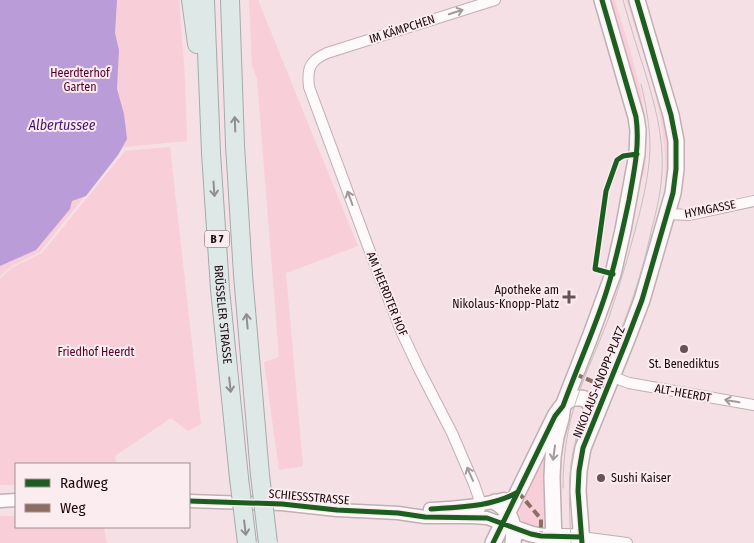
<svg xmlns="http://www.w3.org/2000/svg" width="754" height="543" font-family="'Fira Sans Condensed',sans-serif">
	<rect width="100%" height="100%" fill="#f5e0e5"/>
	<path fill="#f8ced9" d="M0,0H179L185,78L187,141L124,147L40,252L12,266L0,276Z
		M249,0H258L358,246L286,273L303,466L279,470L264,362L279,357L257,79L252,65Z
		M608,0H615C627,41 642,84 646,127C647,143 646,160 644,177L639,176Z
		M626,0H630L663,110L670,146L669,180H665C669,119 644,58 626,0Z
		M170,147L201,424L188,431L171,418L115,456L117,464H16V485H0V278L13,267L42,253L125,151Z
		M546,450L549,451V526C533,526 516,528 520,505Z
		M0,516H16V527H104L107,543H0Z"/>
	<path fill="#ba9dd8" d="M0,0H117L115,33L119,50L117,89L124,114L127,139L118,155L86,196L72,201L70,209L36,250L0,266Z"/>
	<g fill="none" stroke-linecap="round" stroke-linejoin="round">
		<g stroke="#c2aeb3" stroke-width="12">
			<path id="minor" d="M667,214L689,215L754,201
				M613,377L629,383L754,405
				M479,511L481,504L474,484L452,433L419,369L402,333L372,257L309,87C307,69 309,61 327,53L495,0
				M581,537L627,543"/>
		</g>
		<g stroke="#c2aeb3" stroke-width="15">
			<path id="tertiary" d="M0,501L16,500
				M189,501L282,504L337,510L398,513L425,517H472L487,518L503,524
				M430,509C455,508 480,506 504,499"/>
		</g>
		<g stroke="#c2aeb3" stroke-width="18">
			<path id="secondary" d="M495,502C511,510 515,526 513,543
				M503,524L531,534L541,536L581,537
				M493,543L555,416C559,410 564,402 571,399C573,398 578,398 579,398C594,398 592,413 589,423
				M554,543L552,477L553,457L556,437L561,419L563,406L590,337L613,274L623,230L637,154L638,130L636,117L602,0
				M582,543L578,491L579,471L583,448L626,342L642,300L673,193L676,169V141L671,115L637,0"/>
		</g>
		<g stroke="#a4abab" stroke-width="20">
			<g id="trunk">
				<path d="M191,0L197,44"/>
				<path id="s1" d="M205,0L211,153L220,289L239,478"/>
				<path d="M230,0L235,145L243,275L260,475"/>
			</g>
		</g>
		<use href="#minor" stroke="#fefafb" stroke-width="10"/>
		<use href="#tertiary" stroke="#fefafb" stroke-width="12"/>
		<use href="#secondary" stroke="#fefafb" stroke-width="15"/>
		<use href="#trunk" stroke="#dee8e7" stroke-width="18"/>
		<path stroke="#c5c0c1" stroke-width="1" d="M563,488C563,457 567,427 577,398C586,371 599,344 609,317C618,290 627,262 634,234C642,205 649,177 650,148C650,126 646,105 641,84
			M571,543C570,513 567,482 573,452C579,418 598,386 611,354C628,315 642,274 651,232C656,212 661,193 662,172C664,138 655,105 645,72C637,48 630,24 623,0"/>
		<g stroke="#a4abab" stroke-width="20" stroke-linecap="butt">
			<path id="trunk-bridge" d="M260,475L268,543
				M239,478L247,543"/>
		</g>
		<use href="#trunk-bridge" stroke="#dee8e7" stroke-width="18"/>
		<path stroke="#8d6e63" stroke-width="4" stroke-dasharray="8 4" stroke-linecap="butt" d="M575,374L608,388
			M518,492L541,519V539"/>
		<g stroke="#faecef" stroke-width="8">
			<path id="cycleway" d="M613,274L595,269L606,191L617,160L623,156L637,154
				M189,501L282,504L337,510L398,513L425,517L487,518L531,534L541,536L581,537
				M431,509C460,507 492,507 518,492
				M493,543L555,416L563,406C576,370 592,335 604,299C615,267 622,233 629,200C634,172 640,145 636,117L602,0
				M582,543L578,491L579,471L583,448L626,342L642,300L673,193L676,169V141L671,115L637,0"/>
		</g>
		<use href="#cycleway" stroke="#1b5e20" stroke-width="5"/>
	</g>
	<defs><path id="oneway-shaft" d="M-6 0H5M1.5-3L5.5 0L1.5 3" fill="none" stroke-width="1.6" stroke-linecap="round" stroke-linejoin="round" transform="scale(1.25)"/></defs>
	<g stroke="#a3989c">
		<use href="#oneway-shaft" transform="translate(456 12) rotate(-18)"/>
		<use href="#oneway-shaft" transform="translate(350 198) rotate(-110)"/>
		<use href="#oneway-shaft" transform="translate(732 401) rotate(-170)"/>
		<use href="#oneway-shaft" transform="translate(554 453) rotate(98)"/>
		<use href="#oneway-shaft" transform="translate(470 474) rotate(-114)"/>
	</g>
	<g stroke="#908e90">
		<use href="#oneway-shaft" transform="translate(235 124) rotate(-92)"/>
		<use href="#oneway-shaft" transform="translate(214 189) rotate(86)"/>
		<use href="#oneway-shaft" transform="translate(247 321) rotate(-95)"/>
		<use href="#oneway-shaft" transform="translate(230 385) rotate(84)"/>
		<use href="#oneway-shaft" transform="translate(245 528) rotate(83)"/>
	</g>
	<g fill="#675259" stroke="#faecef" stroke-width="2">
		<path d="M566.5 289.5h5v5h5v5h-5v5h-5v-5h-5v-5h5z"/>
		<circle cx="684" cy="349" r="5"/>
		<circle cx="601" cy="478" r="5"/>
	</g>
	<g text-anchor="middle" stroke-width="4" stroke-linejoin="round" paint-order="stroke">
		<rect fill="#faecef" stroke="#5e4b51" stroke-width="1" x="204.5" y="230.5" width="25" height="17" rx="4"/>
		<g font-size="11" font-weight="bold" fill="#1b060d">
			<text x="217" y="243">B 7</text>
		</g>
		<g font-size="12" fill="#1b060d" stroke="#faecef">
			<text transform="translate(402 29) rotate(-18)" y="4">IM KÄMPCHEN</text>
			<text transform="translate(710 209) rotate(-11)" y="4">HYMGASSE</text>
			<text transform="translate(387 294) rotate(68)" y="4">AM HEERDTER HOF</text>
			<text dy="4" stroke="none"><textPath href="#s1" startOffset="315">BRÜSSELER STRASSE</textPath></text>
			<text transform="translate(599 382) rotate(-68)" y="4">NIKOLAUS-KNOPP-PLATZ</text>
			<text transform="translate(683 393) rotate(10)" y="4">ALT-HEERDT</text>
			<text transform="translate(309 497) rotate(5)" y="4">SCHIESSSTRASSE</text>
		</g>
		<g font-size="12" fill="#560027" stroke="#faecef">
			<text x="80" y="77">Heerdterhof<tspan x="80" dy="14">Garten</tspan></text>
			<text x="96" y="356">Friedhof Heerdt</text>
		</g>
		<g font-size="12" fill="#1b060d" stroke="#faecef" text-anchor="end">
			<text x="559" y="294">Apotheke am<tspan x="559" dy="14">Nikolaus-Knopp-Platz</tspan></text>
			<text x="684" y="368" text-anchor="middle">St. Benediktus</text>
			<text x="611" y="482" text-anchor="start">Sushi Kaiser</text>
		</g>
		<g font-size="14" font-style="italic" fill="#461475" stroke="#faecef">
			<text x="62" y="130">Albertussee</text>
		</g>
	</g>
	<rect x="15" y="463" width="175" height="65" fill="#faecef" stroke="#a19095"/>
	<rect x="25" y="479" width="25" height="8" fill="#1b5e20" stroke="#a19095"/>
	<text x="60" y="488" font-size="15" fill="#1b060d">Radweg</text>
	<rect x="25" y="504" width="25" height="8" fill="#8d6e63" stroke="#a19095"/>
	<text x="60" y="513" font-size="15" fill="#1b060d">Weg</text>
</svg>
